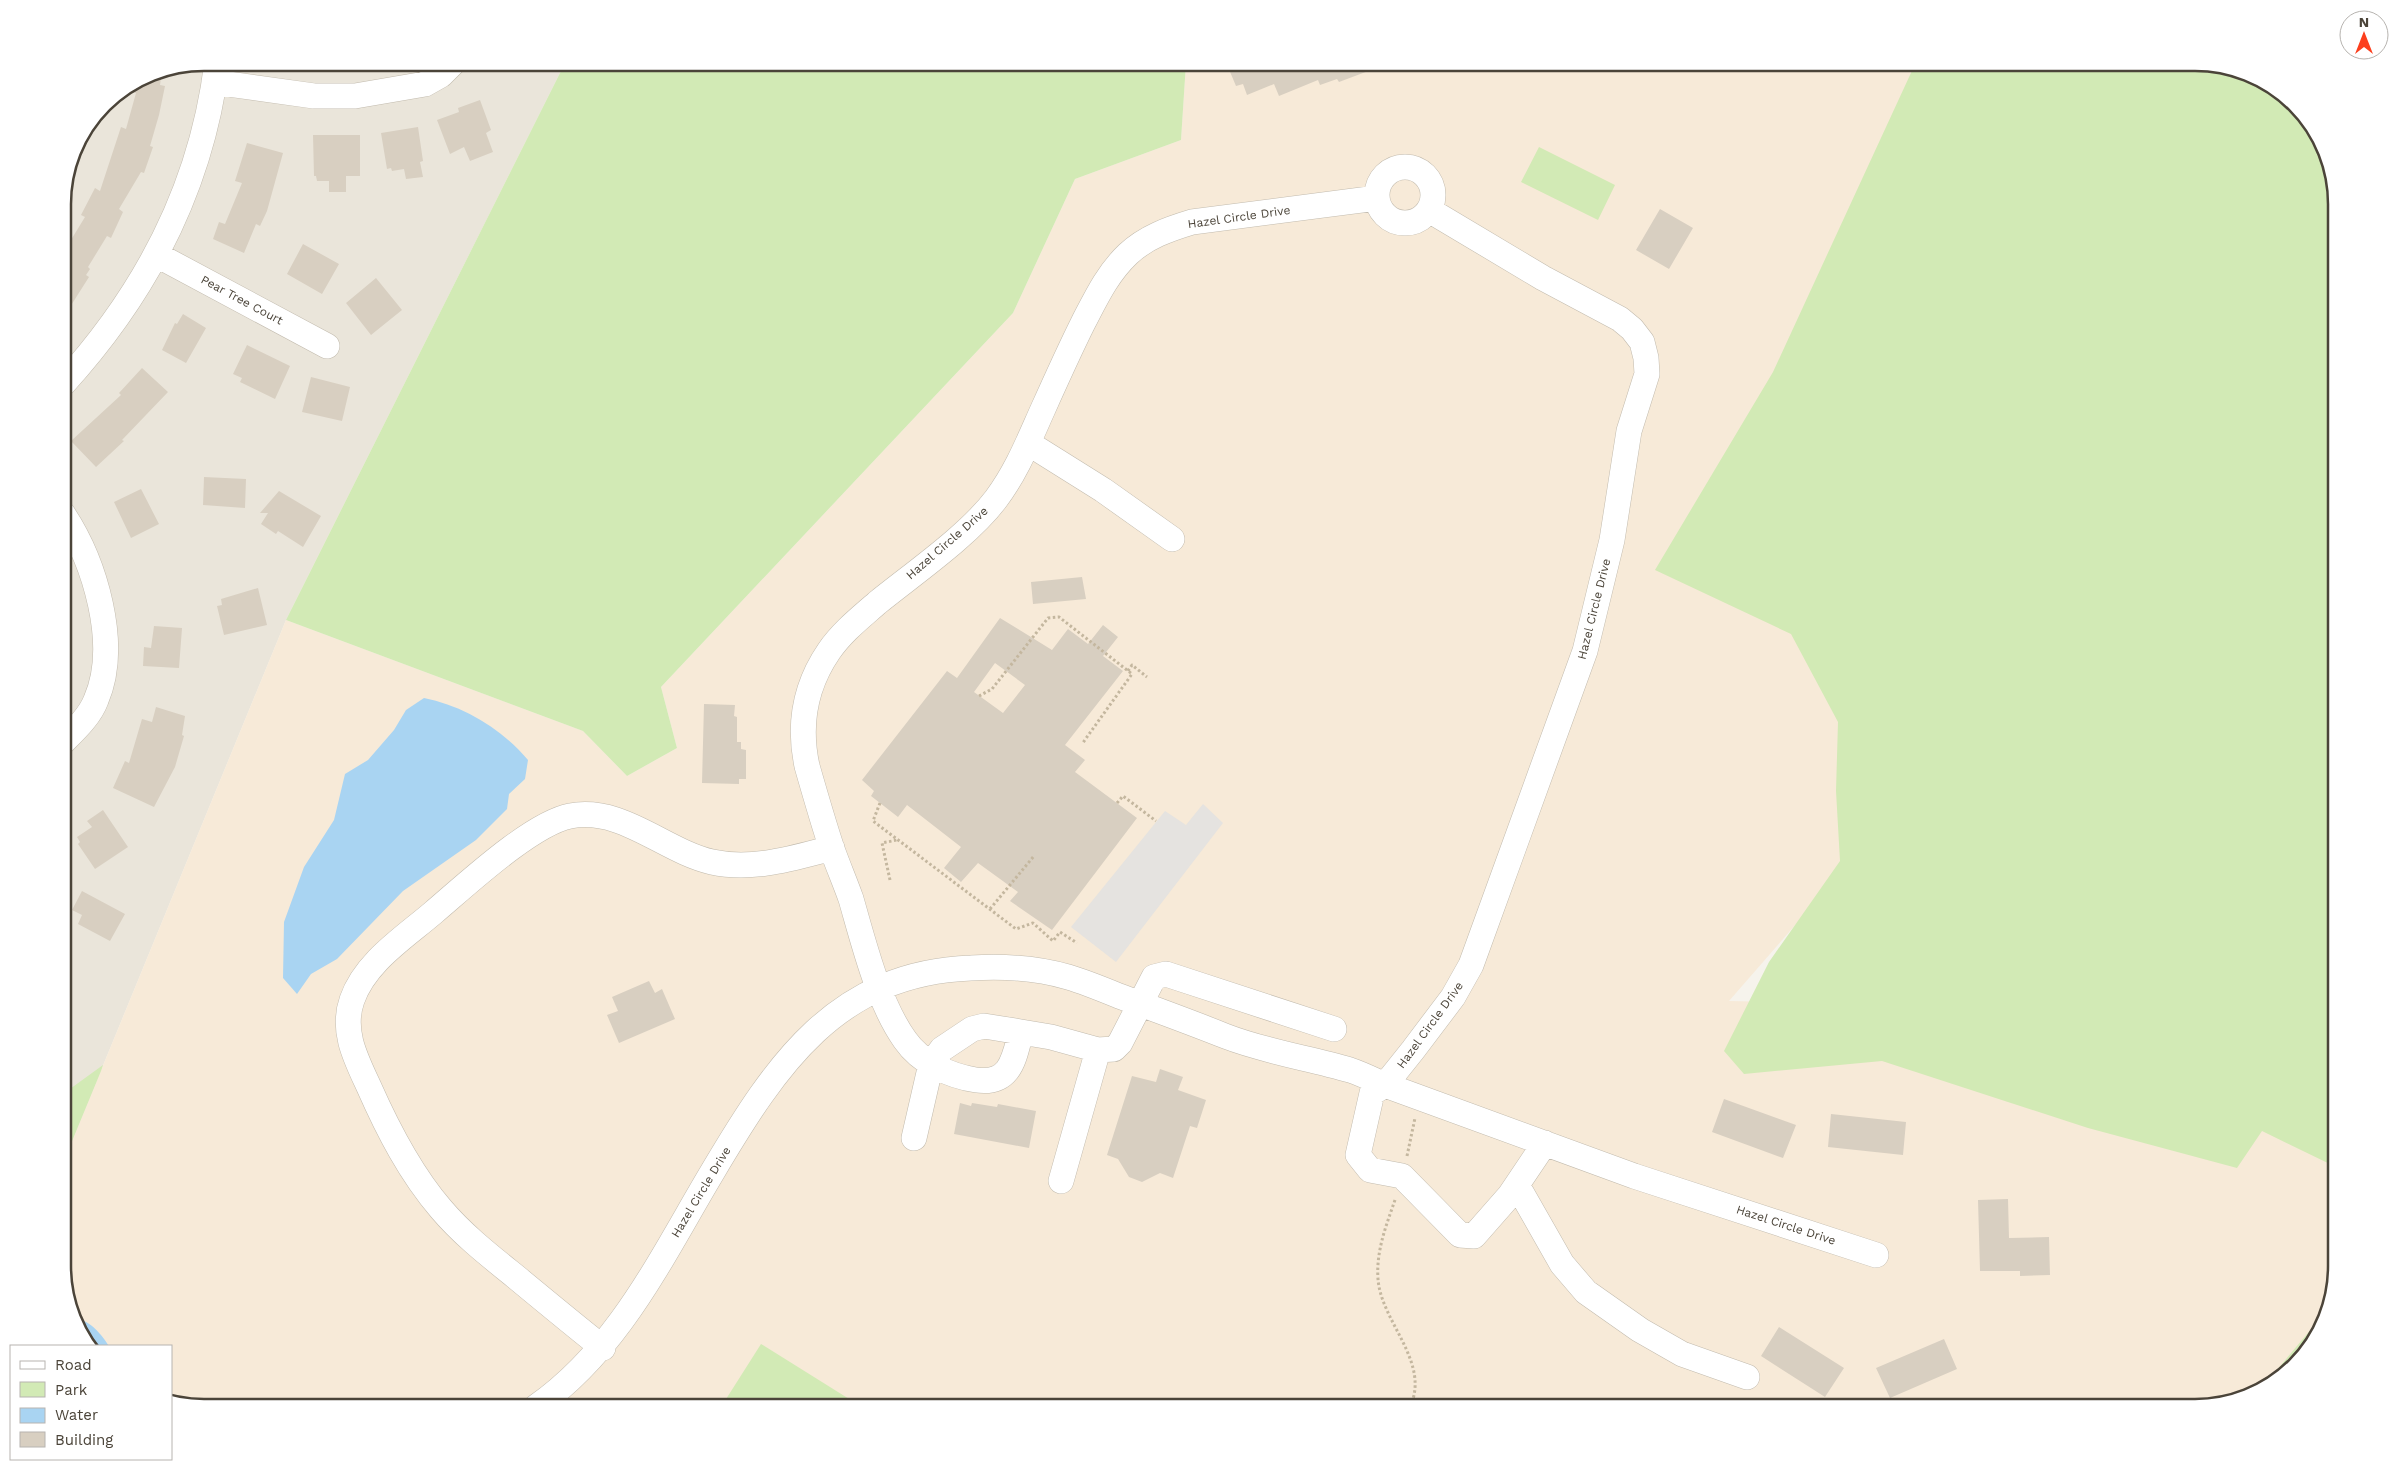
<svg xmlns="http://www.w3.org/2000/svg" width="2399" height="1470" font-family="'Work Sans',sans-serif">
	<rect width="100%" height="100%" fill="#f6f3ec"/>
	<path fill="#eae5da" d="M204,63H565L286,620L63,1163V195L77,142L104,104L150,73Z"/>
	<path fill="#f7ead8" d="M2003,62L1864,846L1729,1001L1888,1004L2336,1104V1266L2317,1337L2265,1389L2195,1407H204L171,1399V1346H91L82,1337L63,1275V1163L286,620L583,731L627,776L677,748L661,687L1013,313L1075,179L1181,140L1186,63Z"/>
	<path fill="#d2eab5" d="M1916,62L2195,63L2266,82L2317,133L2336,195V1167L2262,1131L2237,1168L2088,1128L1882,1061L1744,1074L1724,1051L1769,962L1840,861L1836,791L1838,722L1791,634L1655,570L1773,372Z
		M565,63H1186L1181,140L1075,179L1013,313L661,687L677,748L627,776L583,731L286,620Z
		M1539,147L1615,185L1598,220L1521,182Z
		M103,1065L101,1071L63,1163V1094Z
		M2323,1315L2317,1337L2266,1389L2260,1390Z
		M761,1344L862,1407H721Z"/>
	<path fill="#e5e3e0" d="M1203,804L1223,823L1116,962L1071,927L1165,811L1186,825Z"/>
	<path fill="#a9d4f2" d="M424,698C464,706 502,729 528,760L525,779L509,794L507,809L476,840L403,891L337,959L311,974L297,994L283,978L284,922L304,867L334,820L345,774L368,760L394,730L406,710Z
		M76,1319C90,1320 102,1335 109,1346H91L82,1337Z"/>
	<path fill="#d8cfc1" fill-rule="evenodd" d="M1240,62H1386L1387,64L1339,82L1337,79L1320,85L1318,80L1279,96L1274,84L1247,95L1243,84L1236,86L1228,67Z
		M162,71L160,85L165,86L159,115L150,146L153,147L144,173L141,172L119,209L123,212L111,238L107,236L88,267L90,269L86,275L89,277L63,318V253L85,217L81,215L95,188L100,191L121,127L126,129L136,93L124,90L150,73Z
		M480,100L491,130L486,133L493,152L470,161L464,147L450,154L437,120L459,112L458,108Z
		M418,127L423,161L420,162L423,177L406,179L404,169L392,171L391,168L387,169L381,133Z
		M313,135H360V176H346V192H329V181H317L316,176H314Z
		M247,143L283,153L267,211L260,226L256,224L244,253L213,239L219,222L225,224L242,183L235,181Z
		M1660,209L1693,228L1669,269L1636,250Z
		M303,244L339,264L322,294L287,274Z
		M376,278L402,310L371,335L346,303Z
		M183,314L206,328L186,363L162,350L175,323L177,324Z
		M247,345L290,366L275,399L240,382L242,378L233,374Z
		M142,368L168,392L122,440L124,441L96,467L71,441L121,395L119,393Z
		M311,377L350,387L342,421L302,412Z
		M204,477L246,479L245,508L203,505Z
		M141,489L159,524L131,538L114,502Z
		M279,491L321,516L303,547L278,531L276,534L261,524L268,513H260Z
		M1082,577L1086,599L1033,604L1031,582Z
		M258,588L267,625L224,635L217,606L222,605L221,599Z
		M1000,618L1052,650L1068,629L1088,644L1103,625L1118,637L1103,656L1123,671L1065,745L1085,760L1075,772L1137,818L1052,930L1010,901L1018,892L978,863L961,882L944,868L961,847L907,805L898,817L871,796L874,791L862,780L947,671L957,678ZM995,663L1025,685L1003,713L974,692Z
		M154,626L182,628L179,668L143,666L144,647L151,648Z
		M704,704L735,705L734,716L737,717V742H741V749L746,750V779H739V784L702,783Z
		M156,707L185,716L182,735L184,736L175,767L154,807L113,788L125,761L129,763L142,719L152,722Z
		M103,810L128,847L95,869L78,844L80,842L77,837L92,827L87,821Z
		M82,891L125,914L110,941L78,924L82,915L72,910Z
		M649,981L655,993L662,989L675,1019L619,1043L607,1015L618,1011L612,997Z
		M1160,1069L1183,1077L1178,1090L1206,1100L1197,1128L1190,1126L1173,1178L1160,1173L1142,1182L1129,1177L1118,1159L1107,1155L1132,1076L1156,1082Z
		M1724,1099L1796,1125L1783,1158L1712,1132Z
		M960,1103L971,1106L972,1103L997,1107L998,1104L1036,1111L1029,1148L954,1134Z
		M1831,1114L1906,1122L1903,1155L1828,1147Z
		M2008,1199L2009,1238L2049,1237L2050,1275L2020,1276V1271H1980L1978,1200Z
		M1779,1327L1844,1368L1825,1397L1761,1356Z
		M1944,1339L1957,1369L1890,1398L1876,1368Z"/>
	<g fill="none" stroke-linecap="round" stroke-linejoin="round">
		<g stroke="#c2bbae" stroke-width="26">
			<path id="minor" d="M214,82L314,96H355L425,84L441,75L454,62
				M1377 195a28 28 0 1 1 56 0a28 28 0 1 1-56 0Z
				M1429,210L1543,278L1620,319L1632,329L1642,342L1646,358L1647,374L1629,431L1612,540L1585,651L1471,965L1453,997L1413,1050L1385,1085L1372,1093L1358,1155L1370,1170L1402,1176L1460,1235L1474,1236L1510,1195L1545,1143
				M157,255L327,346
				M63,384C146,293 202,186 217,62
				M1028,443L1103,490L1172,539
				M63,514C95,562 120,645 96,700C90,716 75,730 63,742
				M1021,1032L1051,1037L1098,1050L1114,1049L1120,1043L1154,977L1166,974L1334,1029
				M914,1138L931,1064L942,1049L972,1029L984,1026L1021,1032C1014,1058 1011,1085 976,1080C950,1076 921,1063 905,1040C878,1002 864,944 851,899C845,882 838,866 832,849C823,822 815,794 807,766C798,724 805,686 829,651C842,632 860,618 877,603C914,573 968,536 996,499C1017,471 1029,440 1043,409C1056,380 1069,351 1083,323C1096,298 1107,274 1128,254C1146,237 1169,229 1192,222L1377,198
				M1061,1181L1098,1050
				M1517,1185L1562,1264L1586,1292L1640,1330L1682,1354L1747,1377
				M603,1348C574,1325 545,1301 516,1277C490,1256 463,1235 441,1209C410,1173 388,1130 369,1087C356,1059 341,1031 352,1000C365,962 405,937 434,912C466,885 531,824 570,816C622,806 664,851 712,862C753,871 793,858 832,848
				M536,1407C619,1349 662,1256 713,1171C776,1065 836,973 971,968C1003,966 1037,968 1068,977C1085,982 1102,989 1119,996C1154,1009 1190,1022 1225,1036C1266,1052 1309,1058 1350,1070C1362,1074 1374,1080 1385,1085L1634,1176L1876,1255"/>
		</g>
		<path stroke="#c4b79f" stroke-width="3" stroke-dasharray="2.5 2.5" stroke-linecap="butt" d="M1128,671L1132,665L1147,677
			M979,696L992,689L1048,618L1059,617L1132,674L1082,744
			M880,803L873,821L1016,929L1033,923L1053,941L1060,932L1077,943
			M1117,803L1123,796L1156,821
			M890,880L882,843L897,840
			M990,909L1034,856
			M1407,1156L1415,1118
			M1395,1200C1386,1226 1376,1251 1378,1279C1381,1322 1431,1362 1410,1407"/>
		<use href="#minor" stroke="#fff" stroke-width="25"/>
	</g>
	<g text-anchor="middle" stroke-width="4.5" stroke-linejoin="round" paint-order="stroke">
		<g font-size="12" fill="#4b4439" stroke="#fff">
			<text transform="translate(1239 217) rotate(-8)" y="4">Hazel Circle Drive</text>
			<text transform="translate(242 300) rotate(28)" y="4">Pear Tree Court</text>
			<text transform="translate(947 543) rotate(-41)" y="4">Hazel Circle Drive</text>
			<text transform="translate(1594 609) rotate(-76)" y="4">Hazel Circle Drive</text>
			<text transform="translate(1430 1025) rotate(-54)" y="4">Hazel Circle Drive</text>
			<text transform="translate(701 1192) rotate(-59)" y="4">Hazel Circle Drive</text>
			<text transform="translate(1786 1225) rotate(18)" y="4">Hazel Circle Drive</text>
		</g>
	</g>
	<path d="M0 0H2399V1470H0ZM204 71H2195A133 133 0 0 1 2328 204V1266A133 133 0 0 1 2195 1399H204A133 133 0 0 1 71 1266V204A133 133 0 0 1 204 71Z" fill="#fff" fill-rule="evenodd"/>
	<path fill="none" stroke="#4b4439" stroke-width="2.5" d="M204 71H2195A133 133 0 0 1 2328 204V1266A133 133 0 0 1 2195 1399H204A133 133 0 0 1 71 1266V204A133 133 0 0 1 204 71Z"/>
	<rect x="10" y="1345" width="162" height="115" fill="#ffffff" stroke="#b7b4b0"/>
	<rect x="20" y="1361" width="25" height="8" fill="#ffffff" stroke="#b7b4b0"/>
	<text x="55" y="1370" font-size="15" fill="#4b4439">Road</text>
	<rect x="20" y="1382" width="25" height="15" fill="#d2eab5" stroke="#b7b4b0"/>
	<text x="55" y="1395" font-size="15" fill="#4b4439">Park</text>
	<rect x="20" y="1408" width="25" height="15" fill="#a9d4f2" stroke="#b7b4b0"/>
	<text x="55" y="1420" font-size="15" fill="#4b4439">Water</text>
	<rect x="20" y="1432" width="25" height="15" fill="#d8cfc1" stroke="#b7b4b0"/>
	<text x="55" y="1445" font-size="15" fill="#4b4439">Building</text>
	<g transform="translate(2364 35)"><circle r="24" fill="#ffffff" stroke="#b7b4b0"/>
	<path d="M0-4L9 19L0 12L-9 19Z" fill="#fc3f1d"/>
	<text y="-8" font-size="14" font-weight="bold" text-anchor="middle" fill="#4b4439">N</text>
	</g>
</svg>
